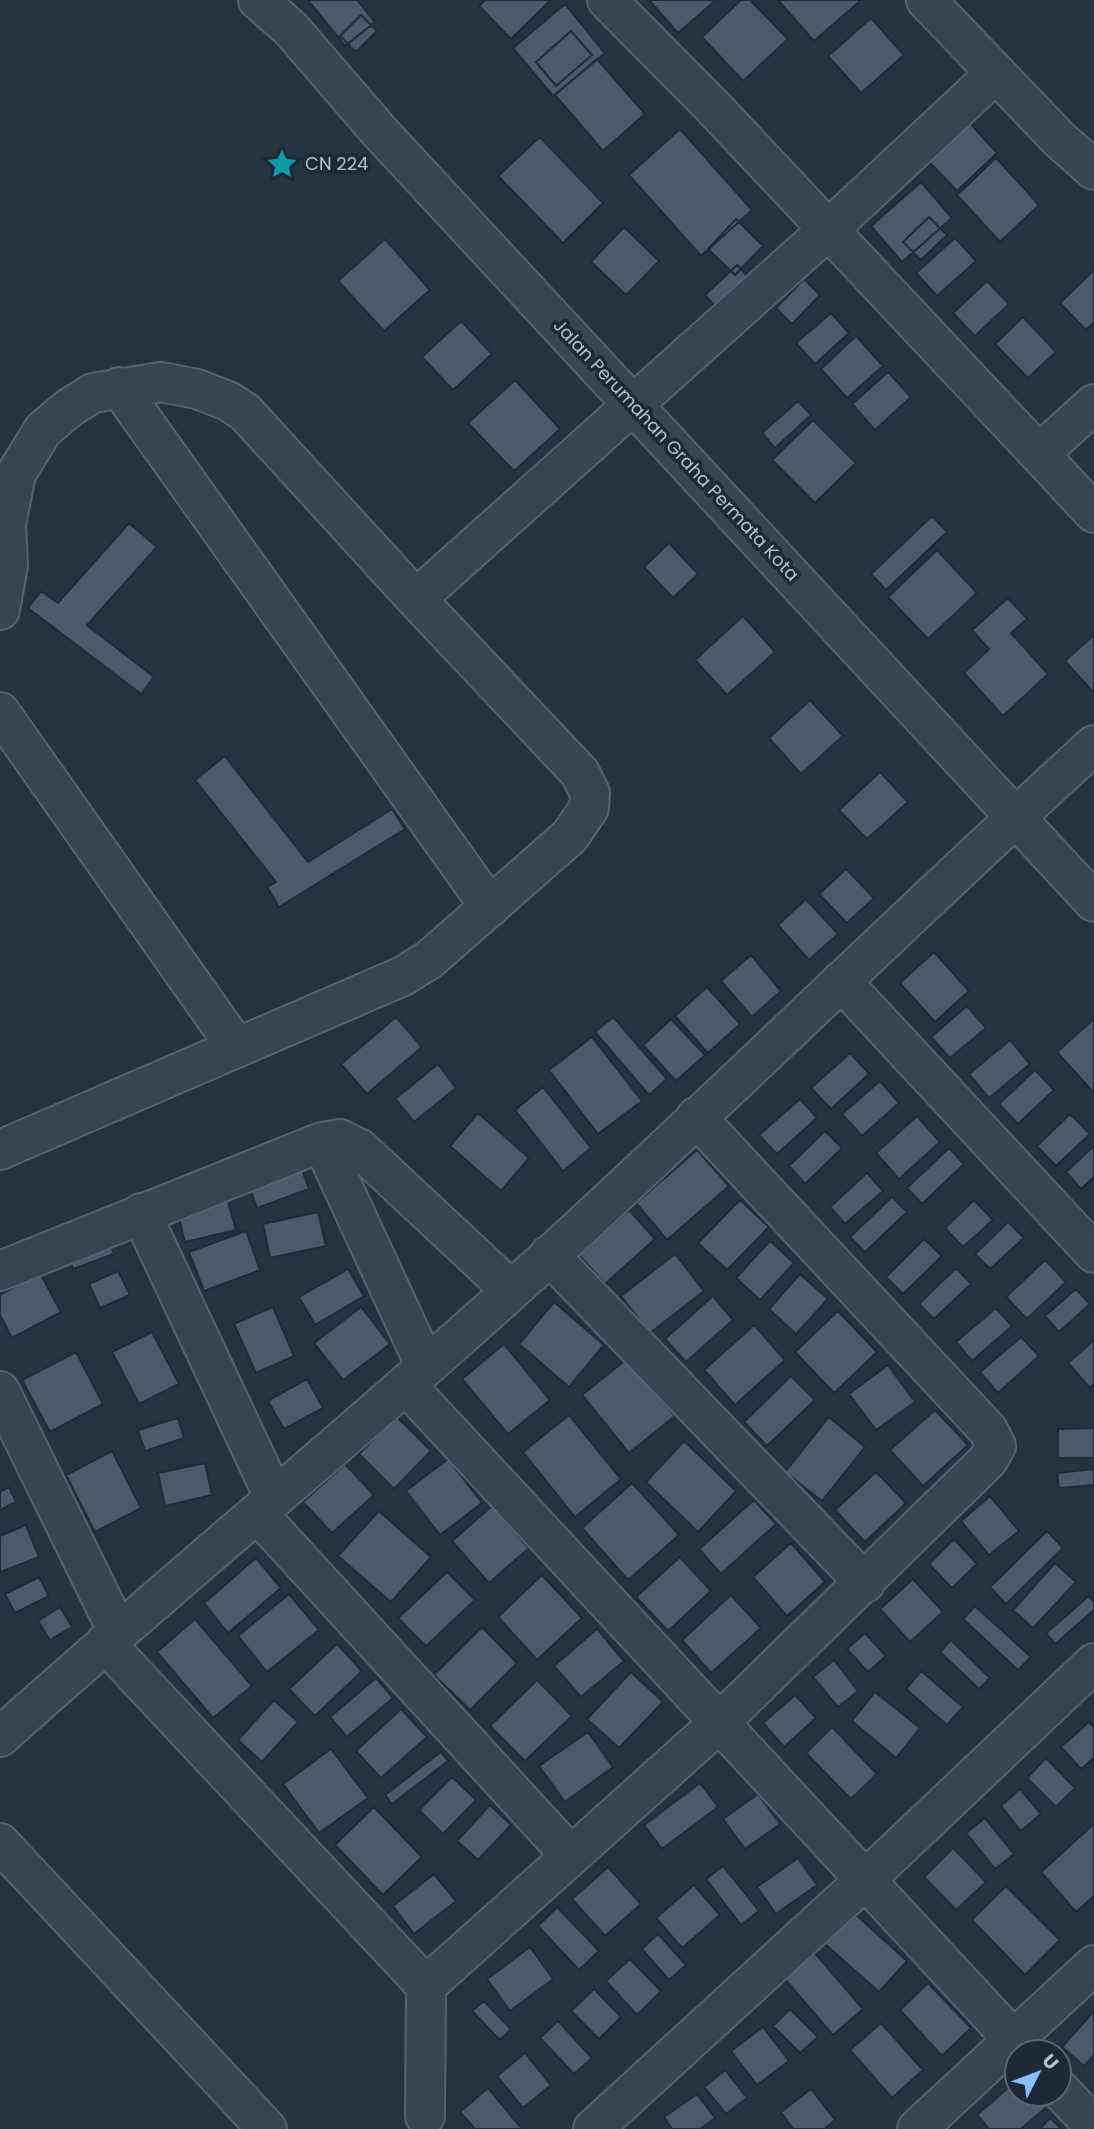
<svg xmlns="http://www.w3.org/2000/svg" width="1094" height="2129" font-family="Poppins,sans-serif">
	<rect width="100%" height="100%" fill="#243342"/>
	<path fill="#4a5a6b" stroke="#1f2b38" stroke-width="2" d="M308,0H357L375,22L345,46Z
		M485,0H551L511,39L479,6Z
		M649,0H716L678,33Z
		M741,0H750L788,39L743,81L702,37Z
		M778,0H861L814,41Z
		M565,4L605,53L553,96L513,48Z
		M361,15L377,31L356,52L340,36Z
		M871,18L904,55L861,93L828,56Z
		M571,31L592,55L556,86L536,62Z
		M597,59L645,114L603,151L555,95Z
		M958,110L997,153L957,191L916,148Z
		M680,129L752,210L701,256L629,175Z
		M540,137L603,203L563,243L498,176Z
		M996,158L1039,205L1000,242L957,195Z
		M921,182L952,218L902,262L871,226Z
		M929,217L947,235L921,260L903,242Z
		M736,219L763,246L735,275L708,249Z
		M624,227L659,261L626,295L591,262Z
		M955,238L976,261L937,296L916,273Z
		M385,239L430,290L384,331L338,281Z
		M737,265L756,285L723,315L705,295Z
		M1094,270V322L1086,330L1060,303Z
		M804,279L820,295L792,324L776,308Z
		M987,281L1009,304L975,336L953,313Z
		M831,313L849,333L815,364L796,343Z
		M1023,317L1056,352L1028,378L995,344Z
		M461,321L492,354L453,390L422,357Z
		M856,336L883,366L847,398L821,369Z
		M888,372L911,397L875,430L852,404Z
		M515,380L560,429L514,471L468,423Z
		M798,401L811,415L775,448L762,433Z
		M813,420L856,463L815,503L772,460Z
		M932,516L947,532L886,590L871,574Z
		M129,523L157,547L87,625L154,677L141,694L28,608L41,591L58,603Z
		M669,543L698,574L673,598L644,567Z
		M937,550L977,593L928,639L888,597Z
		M1008,598L1027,619L1011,633L1048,674L1003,716L964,673L989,649L972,630Z
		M743,616L775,652L727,695L695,660Z
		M1094,635V693L1065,661Z
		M810,700L843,736L801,774L769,738Z
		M225,756L308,862L392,809L405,829L279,907L267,887L276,882L195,780Z
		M880,772L908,802L867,839L839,810Z
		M846,869L874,898L847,923L819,894Z
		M806,899L838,934L809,960L778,925Z
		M934,952L969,991L935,1022L900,983Z
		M751,955L781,991L752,1017L721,981Z
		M707,987L740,1024L708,1053L675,1016Z
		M967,1006L986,1028L950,1058L931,1037Z
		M396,1017L422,1047L367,1094L341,1064Z
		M613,1017L667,1079L649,1095L595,1032Z
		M671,1019L705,1055L676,1081L643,1045Z
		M1094,1019V1093L1057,1052Z
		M592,1037L642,1101L598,1134L549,1070Z
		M1010,1040L1030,1064L989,1098L969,1074Z
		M850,1053L869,1074L831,1109L811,1088Z
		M438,1064L456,1088L414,1122L395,1099Z
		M1035,1070L1054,1090L1018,1124L999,1104Z
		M880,1081L899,1103L862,1136L842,1114Z
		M543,1087L591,1148L563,1171L515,1110Z
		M800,1099L817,1118L777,1154L759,1135Z
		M478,1113L529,1158L501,1191L450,1146Z
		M1070,1114L1090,1134L1056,1166L1037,1146Z
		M917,1116L940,1142L899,1179L876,1153Z
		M825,1131L842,1148L805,1184L789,1166Z
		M1094,1146V1177L1081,1189L1066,1172Z
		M949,1148L964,1164L922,1204L907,1188Z
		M697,1150L729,1186L667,1240L636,1203Z
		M298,1159L309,1189L257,1208L246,1178Z
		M867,1173L883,1191L845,1224L830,1207Z
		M892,1197L907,1212L865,1252L850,1237Z
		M227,1198L236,1230L185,1242L177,1211Z
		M740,1200L769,1227L727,1270L698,1243Z
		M974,1200L993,1220L963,1247L945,1228Z
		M629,1210L655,1239L605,1284L579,1255Z
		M318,1212L326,1246L270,1258L263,1224Z
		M1008,1222L1024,1238L990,1269L975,1254Z
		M246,1231L260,1270L204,1291L189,1252Z
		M106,1233L114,1254L73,1269L65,1247Z
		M924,1239L942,1256L903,1294L886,1277Z
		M770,1241L794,1263L760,1300L736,1278Z
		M675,1254L704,1291L650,1333L621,1296Z
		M1045,1260L1066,1282L1027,1319L1006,1297Z
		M956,1268L971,1284L934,1319L919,1304Z
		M348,1269L364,1296L315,1325L299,1297Z
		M118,1271L130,1295L100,1308L89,1284Z
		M40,1273L61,1312L12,1338L0,1315V1295Z
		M800,1274L828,1299L796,1334L769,1309Z
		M1076,1289L1090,1304L1059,1332L1045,1316Z
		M713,1296L733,1320L686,1362L665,1339Z
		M554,1302L604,1345L569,1387L519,1344Z
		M273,1307L294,1356L256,1373L234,1324Z
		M361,1307L390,1344L343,1380L314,1343Z
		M996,1308L1012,1326L972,1361L956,1342Z
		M838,1311L877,1352L834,1393L795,1352Z
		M754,1325L785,1360L735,1405L704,1370Z
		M152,1332L179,1384L139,1404L112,1352Z
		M1021,1337L1039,1356L998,1393L980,1372Z
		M1094,1340V1384L1090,1388L1068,1363Z
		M504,1344L550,1400L508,1434L462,1379Z
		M76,1352L103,1404L50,1432L22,1380Z
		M628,1358L675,1416L629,1453L582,1395Z
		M888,1365L915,1402L876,1430L849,1394Z
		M791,1376L815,1400L767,1446L744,1422Z
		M307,1379L323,1408L284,1429L268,1401Z
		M935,1410L968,1445L923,1486L890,1450Z
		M569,1415L621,1479L575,1517L523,1452Z
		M396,1416L431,1451L394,1489L359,1454Z
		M829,1417L865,1447L822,1501L785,1472Z
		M178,1418L184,1438L145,1451L138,1430Z
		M1094,1428V1458H1058V1429Z
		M684,1441L736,1491L698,1532L646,1482Z
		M112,1451L141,1508L95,1532L66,1475Z
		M448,1459L482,1503L440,1535L406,1491Z
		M205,1463L212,1495L165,1506L158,1473Z
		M345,1464L374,1495L332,1533L303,1502Z
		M1094,1469V1485L1059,1488L1057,1473Z
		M876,1472L906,1503L865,1542L835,1510Z
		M632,1483L679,1535L628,1580L582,1528Z
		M9,1487L16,1502L0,1510V1492Z
		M990,1496L1019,1531L989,1555L961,1521Z
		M754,1500L776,1524L721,1574L699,1549Z
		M492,1506L529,1548L489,1583L452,1541Z
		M379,1511L431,1557L391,1602L338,1556Z
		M26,1525L39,1557L0,1572V1536Z
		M1047,1531L1063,1548L1006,1604L990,1587Z
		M954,1539L977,1564L952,1588L929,1564Z
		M791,1543L825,1582L787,1616L753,1577Z
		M680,1557L711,1591L668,1631L636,1597Z
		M256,1558L281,1588L228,1633L204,1603Z
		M1055,1563L1076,1582L1033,1628L1013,1610Z
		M447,1572L475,1600L426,1646L398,1618Z
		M542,1575L582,1618L537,1660L498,1617Z
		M39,1577L49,1596L15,1613L5,1594Z
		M913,1579L943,1612L910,1642L880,1609Z
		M289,1594L319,1630L267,1672L238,1636Z
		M731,1595L761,1628L711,1673L682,1640Z
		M1089,1596L1094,1602V1610L1055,1644L1046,1633Z
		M975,1606L1031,1657L1018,1670L963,1619Z
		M60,1607L72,1627L50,1640L38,1621Z
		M195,1619L252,1686L213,1718L157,1652Z
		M482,1627L517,1663L470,1710L434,1675Z
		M597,1629L624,1661L581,1697L554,1666Z
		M865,1633L886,1656L868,1672L847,1649Z
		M951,1640L990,1678L979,1689L940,1652Z
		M337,1644L362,1671L315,1716L289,1689Z
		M834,1660L858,1691L838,1707L813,1677Z
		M921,1671L963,1707L947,1725L906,1689Z
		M631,1672L663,1702L619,1748L587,1719Z
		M376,1678L393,1698L347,1737L330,1717Z
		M537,1680L572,1716L525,1761L490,1726Z
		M875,1692L920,1728L896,1758L852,1721Z
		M795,1695L816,1718L784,1747L763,1723Z
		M274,1700L298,1722L262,1762L238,1740Z
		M401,1709L427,1737L381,1778L356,1751Z
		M1089,1722L1094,1727V1758L1081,1769L1061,1747Z
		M832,1727L877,1774L851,1799L806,1753Z
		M588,1732L613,1767L565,1802L539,1766Z
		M331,1749L368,1798L319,1833L283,1784Z
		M441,1752L448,1761L392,1804L385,1795Z
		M1046,1758L1075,1788L1056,1807L1027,1778Z
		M452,1777L476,1800L443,1834L419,1810Z
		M700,1783L718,1807L662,1849L644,1825Z
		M1020,1789L1041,1814L1021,1831L1001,1806Z
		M758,1794L780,1824L745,1849L723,1819Z
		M490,1805L511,1825L478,1860L457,1841Z
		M374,1807L422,1857L383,1895L335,1845Z
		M985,1818L1014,1854L995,1869L966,1833Z
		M1094,1824V1896L1076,1912L1041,1872Z
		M953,1848L986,1882L956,1910L924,1877Z
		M798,1858L817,1885L776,1914L757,1887Z
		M723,1866L759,1911L741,1925L706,1879Z
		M608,1867L641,1904L605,1936L572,1899Z
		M434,1874L456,1901L414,1934L393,1906Z
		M694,1885L720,1915L682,1948L656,1918Z
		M1006,1886L1060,1940L1025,1975L972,1920Z
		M557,1907L599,1951L579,1970L538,1926Z
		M853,1912L907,1961L879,1992L825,1944Z
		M658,1934L686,1965L669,1980L642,1949Z
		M530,1947L553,1979L510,2011L487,1979Z
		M814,1952L863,2009L833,2035L784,1978Z
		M630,1959L661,1991L637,2015L606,1981Z
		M928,1983L971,2028L942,2056L900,2010Z
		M594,1989L621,2017L599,2039L571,2011Z
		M484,2001L511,2029L500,2040L472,2011Z
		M790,2009L818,2037L800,2053L773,2026Z
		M1094,2011V2055L1084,2066L1062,2047Z
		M558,2021L592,2058L574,2074L540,2038Z
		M881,2023L923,2070L892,2098L850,2050Z
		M763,2027L789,2061L757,2085L731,2051Z
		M525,2053L551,2085L523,2108L497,2076Z
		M725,2070L747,2098L726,2114L704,2087Z
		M1017,2080V2094H1039L1049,2105L1021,2129H989L977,2115Z
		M488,2088L522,2129H475L460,2112Z
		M811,2089L835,2120L824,2129H793L781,2112Z
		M697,2094L715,2118L700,2129H672L664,2117Z
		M1050,2118L1062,2129H1040Z"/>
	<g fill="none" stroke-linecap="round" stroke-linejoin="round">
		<g stroke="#56626f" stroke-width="42">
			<path id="street" d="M258,0L291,29L378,130L1094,902
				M607,0L714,108L1039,454L1094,404
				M926,0L1059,139L1094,170
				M119,387L490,907
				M1039,454L1094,513
				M416,599L828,230L995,74
				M0,610L8,565L6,524L16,474L43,430L69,408L93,393L161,382L197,389L228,401L245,412L416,599L580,773L590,793L589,808L570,836L430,959L403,976L0,1150
				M0,712L237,1048
				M841,981L1094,1253
				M322,1142L426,1367
				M141,1213L274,1497
				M549,1255L865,1583
				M0,1271L322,1142L340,1139L360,1149L511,1290
				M406,1385L1025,2052
				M0,1391L118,1632
				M257,1513L571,1856
				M105,1643L426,1986
				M0,1737C167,1587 342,1444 509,1293C707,1113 897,925 1094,745
				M0,1843L267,2129
				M1059,2089L1094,2126
				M425,2116L426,1986L719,1723L988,1460L996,1446L988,1430L696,1117
				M593,2129L865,1880L1094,1663
				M917,2129L1094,1965"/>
		</g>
		<use href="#street" stroke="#384451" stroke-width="38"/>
	</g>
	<defs>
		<g id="sight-bare" transform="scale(2.415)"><path d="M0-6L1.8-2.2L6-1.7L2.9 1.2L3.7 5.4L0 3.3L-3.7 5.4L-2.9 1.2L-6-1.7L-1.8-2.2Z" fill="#0f9aa8" stroke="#1d2936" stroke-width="2.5" paint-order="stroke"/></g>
	</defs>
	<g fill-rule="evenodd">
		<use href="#sight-bare" x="282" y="164"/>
	</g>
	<g text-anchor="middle" stroke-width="7" stroke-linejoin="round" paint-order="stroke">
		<g font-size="18" fill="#b5bfcc" stroke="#1d2936" text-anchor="start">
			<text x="305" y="170">CN 224</text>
		</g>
		<g font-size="18" fill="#b5bfcc" stroke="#1d2936">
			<text transform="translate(676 450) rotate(47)" y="6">Jalan Perumahan Graha Permata Kota</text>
		</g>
	</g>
	<g transform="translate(1038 2073) rotate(48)"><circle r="33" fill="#1d2936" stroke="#5a6572" stroke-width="2"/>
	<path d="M0-5L12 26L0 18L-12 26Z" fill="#87befe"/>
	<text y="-10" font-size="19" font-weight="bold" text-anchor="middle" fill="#b5bfcc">U</text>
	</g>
</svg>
